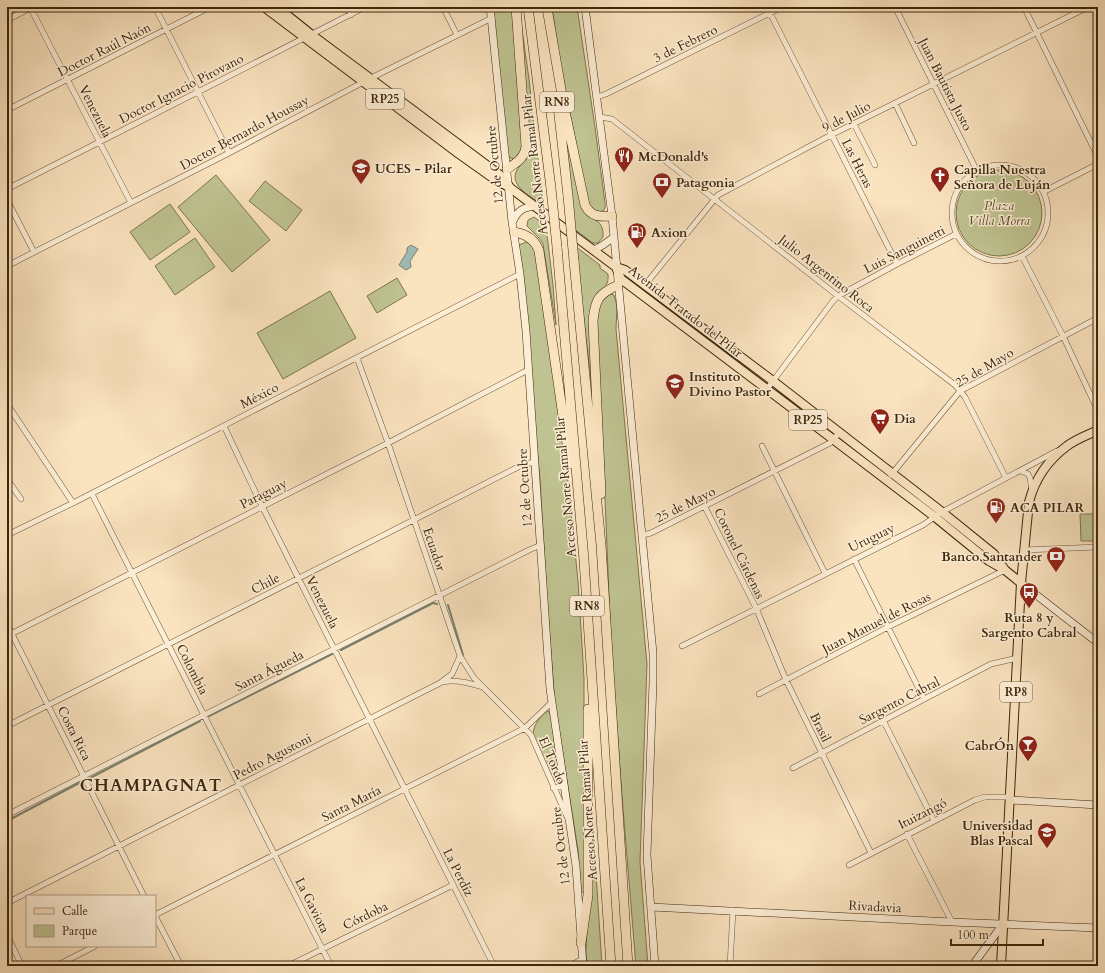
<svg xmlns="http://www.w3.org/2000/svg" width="1105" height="973" font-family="Cardo,serif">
	<rect width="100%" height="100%" fill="#fae3bf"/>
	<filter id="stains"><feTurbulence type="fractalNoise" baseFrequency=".005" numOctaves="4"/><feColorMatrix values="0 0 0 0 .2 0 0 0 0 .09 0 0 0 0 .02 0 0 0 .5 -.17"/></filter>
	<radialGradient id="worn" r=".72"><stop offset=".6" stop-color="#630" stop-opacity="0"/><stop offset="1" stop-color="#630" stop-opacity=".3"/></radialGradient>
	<path fill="#bfc391" stroke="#7e754e" d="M492,7H512L523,150L516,159L510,158L508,155Z
		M552,7H577L595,127L605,203V208L603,211L595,212L588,204L560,63Z
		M520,15L529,79L543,205C533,198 508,186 517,170C523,161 527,160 530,148Z
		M561,104L589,215C598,221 604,225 603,237L598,243H593L574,229Z
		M956 213a43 43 0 1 1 86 0a43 43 0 1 1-86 0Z
		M216,175L270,240L232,272L178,207Z
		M265,181L302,210L286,231L249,201Z
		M170,204L190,232L150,260L130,232Z
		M534,217L546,226L553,285L556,325L543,244L540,239L527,226L528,220Z
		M195,238L215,267L175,295L155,266Z
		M526,242L532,245L535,251L561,412L578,581L584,678V893L581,892L578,850L555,704L547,600L540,479L534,417L519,245Z
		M575,246L600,265V268L608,274C609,284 605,288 597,294L593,396Z
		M397,278L407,295L377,313L367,296Z
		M330,291L356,338L283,379L257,333Z
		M610,294L614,295L617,306L616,329L647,664L640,862L648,966H636L622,796L611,644L602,426L595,329L598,304Z
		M1080,514H1098V541H1081Z
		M548,711L551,714L560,784L558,786H555L533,735C533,726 540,715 548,711Z
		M592,811L602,966H587L586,952Z"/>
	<path fill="#9fbdb7" stroke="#788172" d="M411,245L418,249L410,261L411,267L406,270L399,265L407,252V248Z"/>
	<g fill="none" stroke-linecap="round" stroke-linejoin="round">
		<path stroke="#788172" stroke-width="2" d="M448,605L463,655
			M341,650L433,603L437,604
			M209,716L332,654
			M90,778L200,721
			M7,821L81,782"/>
		<g stroke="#6d5638" stroke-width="6">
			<path id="street" d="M30,7L131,203
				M155,7L229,153
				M347,7L351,15
				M443,7L457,35
				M767,7L897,264
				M895,7L977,171
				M1024,7L1098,157
				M7,20L32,7
				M597,97L606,94L782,7
				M895,103L914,143
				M7,110L210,7
				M600,117L612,119L838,296L955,385L965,397L1006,478
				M854,124L875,165
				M952 213a48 48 0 1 1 96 0a48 48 0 1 1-96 0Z
				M7,189L365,7
				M1043,192L1098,164
				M7,200L34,252
				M1022,256L1063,336L1098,411
				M7,266L229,153L371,78L492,18
				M645,285L718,195L831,135L1088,7
				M357,358L388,443L460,656L474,678L531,735L568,819
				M767,389L833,301L838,296L897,264L956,234
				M7,404L73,503
				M224,426L262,506L494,966
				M762,446L825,573
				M1021,471L1028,474L1030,478L1032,490
				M891,475L960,391L1098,318
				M7,479L21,499
				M92,494L331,966
				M705,507L756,608L786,680L871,853
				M7,535L73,503L520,274
				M642,535L651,533L830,443L840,432
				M1024,550L1098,547
				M854,559L924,699
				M7,624L144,896
				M7,636L388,443L528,370
				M682,646L923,525L942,512L1057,451
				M443,682C455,679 470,683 482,687
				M759,694L888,627L1005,570
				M883,720L934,821
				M7,726L522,465L534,462
				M793,768L991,664L1018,658
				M553,788L565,786
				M7,815L529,550L541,545
				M907,834L952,922
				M849,865L975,800L985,797H1010
				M7,903L440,683L452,674L460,656
				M155,915L525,728L552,702
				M155,916L181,966
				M7,935L22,966
				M56,966L95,946
				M288,966L453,885
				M569,966L583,959
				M730,966L733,910"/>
		</g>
		<g stroke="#3e270b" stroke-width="8">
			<path id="secondary" d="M490,7L512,222L520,274L526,331L550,689L576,866L583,966
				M585,7L612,216L653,653V682L647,855L655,966
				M513,221C518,210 524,207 536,206
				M594,250L603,245L614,237
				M1021,583L1098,643
				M1010,800L1098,805
				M651,907L952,922L1098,928
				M972,966L1003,924"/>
		</g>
		<g stroke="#3e270b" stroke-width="10">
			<path id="primary" d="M264,7L459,154L497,181L509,187L616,267L625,270L773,381L942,512L994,554L1005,570
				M277,7L312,35L500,175L509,186
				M616,267L621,279L834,440L935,517L989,561L1005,570L1021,583
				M1001,966L1021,583L1029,502C1035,479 1048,460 1067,446C1076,439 1088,435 1098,430"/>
		</g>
		<g stroke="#3e270b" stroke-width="10">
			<path id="highway" d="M528,7L551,188
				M547,8L564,107L585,205C591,217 600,217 612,216
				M557,97L568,196
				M507,169C516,163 525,158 526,146L516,7
				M514,232C526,234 535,239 539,251L570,464
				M557,247L584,560L611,966
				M574,261L601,545L628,966
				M601,494L593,321C595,300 598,294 618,285
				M581,943L588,895V709"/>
		</g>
		<use href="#street" stroke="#fcedd5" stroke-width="5"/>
		<use href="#secondary" stroke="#fcedd5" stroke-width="7"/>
		<use href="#primary" stroke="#fae3bf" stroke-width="8"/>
		<use href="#highway" stroke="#fae3bf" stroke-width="9"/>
		<g stroke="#3e270b" stroke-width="10" stroke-linecap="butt">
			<path id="highway-bridge" d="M551,188L557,247
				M568,196L574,261"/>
		</g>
		<use href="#highway-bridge" stroke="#fae3bf" stroke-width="9"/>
	</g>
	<defs>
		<g id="restaurant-pin" transform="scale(1)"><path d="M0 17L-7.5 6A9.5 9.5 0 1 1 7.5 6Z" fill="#8f2418" stroke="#fcedd5"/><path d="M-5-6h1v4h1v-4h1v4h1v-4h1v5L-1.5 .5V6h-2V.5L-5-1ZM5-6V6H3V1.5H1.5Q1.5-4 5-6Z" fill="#fff"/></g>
		<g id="university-pin" transform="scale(1)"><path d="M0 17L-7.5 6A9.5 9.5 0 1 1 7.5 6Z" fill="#8f2418" stroke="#fcedd5"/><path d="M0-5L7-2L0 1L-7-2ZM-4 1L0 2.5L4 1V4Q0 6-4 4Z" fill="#fff"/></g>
		<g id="church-pin" transform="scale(1)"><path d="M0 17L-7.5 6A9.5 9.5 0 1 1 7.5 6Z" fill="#8f2418" stroke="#fcedd5"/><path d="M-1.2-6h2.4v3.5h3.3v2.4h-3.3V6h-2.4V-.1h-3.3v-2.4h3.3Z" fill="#fff"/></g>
		<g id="bank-pin" transform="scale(1)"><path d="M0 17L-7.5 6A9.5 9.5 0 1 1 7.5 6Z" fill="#8f2418" stroke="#fcedd5"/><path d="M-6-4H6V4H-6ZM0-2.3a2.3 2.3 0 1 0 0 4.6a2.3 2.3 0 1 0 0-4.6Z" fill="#fff"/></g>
		<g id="fuel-pin" transform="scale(1)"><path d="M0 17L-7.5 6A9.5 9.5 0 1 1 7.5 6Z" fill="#8f2418" stroke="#fcedd5"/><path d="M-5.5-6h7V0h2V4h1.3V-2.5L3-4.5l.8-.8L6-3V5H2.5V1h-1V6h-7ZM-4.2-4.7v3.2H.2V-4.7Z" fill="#fff"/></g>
		<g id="school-pin" transform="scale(1)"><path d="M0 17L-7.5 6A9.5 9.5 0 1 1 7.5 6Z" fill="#8f2418" stroke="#fcedd5"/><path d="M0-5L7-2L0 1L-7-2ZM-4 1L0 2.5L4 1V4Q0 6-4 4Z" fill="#fff"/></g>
		<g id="supermarket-pin" transform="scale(1)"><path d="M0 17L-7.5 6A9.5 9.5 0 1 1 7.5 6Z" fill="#8f2418" stroke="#fcedd5"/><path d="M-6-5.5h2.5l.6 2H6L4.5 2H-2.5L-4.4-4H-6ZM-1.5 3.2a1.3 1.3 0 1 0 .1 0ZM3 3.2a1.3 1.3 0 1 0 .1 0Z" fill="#fff"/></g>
		<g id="bus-pin" transform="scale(1)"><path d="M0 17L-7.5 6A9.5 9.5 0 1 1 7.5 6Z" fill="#8f2418" stroke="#fcedd5"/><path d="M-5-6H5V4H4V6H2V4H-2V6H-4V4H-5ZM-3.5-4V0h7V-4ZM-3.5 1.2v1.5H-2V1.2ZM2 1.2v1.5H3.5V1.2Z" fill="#fff"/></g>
		<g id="bar-pin" transform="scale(1)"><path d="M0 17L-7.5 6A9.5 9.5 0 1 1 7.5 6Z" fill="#8f2418" stroke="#fcedd5"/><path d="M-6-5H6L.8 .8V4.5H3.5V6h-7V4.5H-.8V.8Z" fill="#fff"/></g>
	</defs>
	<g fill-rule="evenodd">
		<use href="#restaurant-pin" x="624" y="156"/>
		<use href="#university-pin" x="361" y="168"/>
		<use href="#church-pin" x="940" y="176"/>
		<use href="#bank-pin" x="662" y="182"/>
		<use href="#fuel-pin" x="637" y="232"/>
		<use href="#school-pin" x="675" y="383"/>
		<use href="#supermarket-pin" x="880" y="418"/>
		<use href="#fuel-pin" x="996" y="507"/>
		<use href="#bank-pin" x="1056" y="556"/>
		<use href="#bus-pin" x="1029" y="592"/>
		<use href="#bar-pin" x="1028" y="745"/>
		<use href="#university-pin" x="1047" y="832"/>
	</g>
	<g text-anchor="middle" stroke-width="3" stroke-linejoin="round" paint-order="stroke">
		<g fill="#fcedd5" stroke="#776248" stroke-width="1">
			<rect x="366" y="89" width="38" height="20" rx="3"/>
			<rect x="540" y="92" width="34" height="20" rx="3"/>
			<rect x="789" y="410" width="38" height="20" rx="3"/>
			<rect x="570" y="596" width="34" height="20" rx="3"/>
			<rect x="1000" y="682" width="32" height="20" rx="3"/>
		</g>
		<g font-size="12" font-weight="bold" fill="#3e270b">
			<text x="385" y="103">RP25</text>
			<text x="557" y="106">RN8</text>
			<text x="808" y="424">RP25</text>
			<text x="587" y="610">RN8</text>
			<text x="1016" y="696">RP8</text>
		</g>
		<g font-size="13" fill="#3e270b" stroke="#fcedd5">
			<text transform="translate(685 43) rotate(-26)" y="5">3 de Febrero</text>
			<text transform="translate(104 49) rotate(-27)" y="5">Doctor Raúl Naón</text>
			<text transform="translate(946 84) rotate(63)" y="5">Juan Bautista Justo</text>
			<text transform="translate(181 88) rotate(-27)" y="5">Doctor Ignacio Pirovano</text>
			<text transform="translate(96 111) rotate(63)" y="5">Venezuela</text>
			<text transform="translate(846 116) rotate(-27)" y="5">9 de Julio</text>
			<text transform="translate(244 132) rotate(-28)" y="5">Doctor Bernardo Houssay</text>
			<text transform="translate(858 163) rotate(63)" y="5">Las Heras</text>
			<text transform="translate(494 165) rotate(-96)" y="5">12 de Octubre</text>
			<text transform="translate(534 165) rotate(-97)" y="5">Acceso Norte Ramal Pilar</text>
			<text transform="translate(904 249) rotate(-27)" y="5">Luis Sanguinetti</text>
			<text transform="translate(827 273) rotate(38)" y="5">Julio Argentino Roca</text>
			<text transform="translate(686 311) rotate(38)" y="5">Avenida Tratado del Pilar</text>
			<text transform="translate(984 367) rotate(-30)" y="5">25 de Mayo</text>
			<text transform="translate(259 395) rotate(-27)" y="5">México</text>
			<text transform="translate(565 487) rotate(-95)" y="5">Acceso Norte Ramal Pilar</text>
			<text transform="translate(524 488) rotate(-94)" y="5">12 de Octubre</text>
			<text transform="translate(263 493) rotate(-27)" y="5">Paraguay</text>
			<text transform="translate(685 504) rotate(-26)" y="5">25 de Mayo</text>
			<text transform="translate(871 537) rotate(-26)" y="5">Uruguay</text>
			<text transform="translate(435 549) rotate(71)" y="5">Ecuador</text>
			<text transform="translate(740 553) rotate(64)" y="5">Coronel Cárdenas</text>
			<text transform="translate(265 583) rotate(-27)" y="5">Chile</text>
			<text transform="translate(323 602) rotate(63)" y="5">Venezuela</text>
			<text transform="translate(876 622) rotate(-27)" y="5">Juan Manuel de Rosas</text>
			<text transform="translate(193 669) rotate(63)" y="5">Colombia</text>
			<text transform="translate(269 670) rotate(-27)" y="5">Santa Águeda</text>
			<text transform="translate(899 700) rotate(-27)" y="5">Sargento Cabral</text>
			<text transform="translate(821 727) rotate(64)" y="5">Brasil</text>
			<text transform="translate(75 733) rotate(63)" y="5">Costa Rica</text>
			<text transform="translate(272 756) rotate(-27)" y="5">Pedro Agustoni</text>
			<text transform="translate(553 760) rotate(67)" y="5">El Tordo</text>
			<text transform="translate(351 803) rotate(-27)" y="5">Santa María</text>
			<text transform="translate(587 810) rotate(-94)" y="5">Acceso Norte Ramal Pilar</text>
			<text transform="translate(922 813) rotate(-27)" y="5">Ituizangó</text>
			<text transform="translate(560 846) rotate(-97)" y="5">12 de Octubre</text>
			<text transform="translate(459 872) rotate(63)" y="5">La Perdíz</text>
			<text transform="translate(313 905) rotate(63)" y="5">La Gaviota</text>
			<text transform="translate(875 906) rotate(3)" y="5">Rivadavia</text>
			<text transform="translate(365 915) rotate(-26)" y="5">Córdoba</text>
		</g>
		<g font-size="13" font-weight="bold" fill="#3e270b" stroke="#fcedd5" text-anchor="start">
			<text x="638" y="161">McDonald's</text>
			<text x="375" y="173">UCES - Pilar</text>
			<text x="954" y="174">Capilla Nuestra<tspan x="954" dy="15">Señora de Luján</tspan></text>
			<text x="676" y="187">Patagonia</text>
			<text x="651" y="237">Axion</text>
			<text x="689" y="381">Instituto<tspan x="689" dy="15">Divino Pastor</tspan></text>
			<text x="894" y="423">Dia</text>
			<text x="1010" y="512">ACA PILAR</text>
			<text x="1042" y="561" text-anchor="end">Banco Santander</text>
			<text x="1029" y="622" text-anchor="middle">Ruta 8 y<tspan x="1029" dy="15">Sargento Cabral</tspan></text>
			<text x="1014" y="750" text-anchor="end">CabrÓn</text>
			<text x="1033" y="830" text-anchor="end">Universidad<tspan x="1033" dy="15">Blas Pascal</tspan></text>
		</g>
		<g font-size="13" font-style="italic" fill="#5e4e2c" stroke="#fcedd5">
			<text x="999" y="210">Plaza<tspan x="999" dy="15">Villa Morra</tspan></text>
		</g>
		<g font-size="17" font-weight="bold" letter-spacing="1" fill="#3e270b" stroke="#fcedd5">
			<text x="151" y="791">CHAMPAGNAT</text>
		</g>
	</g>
	<rect width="1105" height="973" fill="none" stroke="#fae3bf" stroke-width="24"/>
	<rect x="8" y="8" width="1089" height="957" fill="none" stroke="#3e270b" stroke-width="2"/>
	<rect x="12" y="12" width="1081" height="949" fill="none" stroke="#3e270b"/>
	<rect x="26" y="895" width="130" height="52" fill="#fcedd5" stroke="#b09e84"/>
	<rect x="34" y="908" width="20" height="6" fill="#fae3bf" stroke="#b09e84"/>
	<text x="62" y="915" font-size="12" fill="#3e270b">Calle</text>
	<rect x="34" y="925" width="20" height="12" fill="#bfc391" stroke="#b09e84"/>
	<text x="62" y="935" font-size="12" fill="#3e270b">Parque</text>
	<path d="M951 939v6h92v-6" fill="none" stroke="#3e270b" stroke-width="2"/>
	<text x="957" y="939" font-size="12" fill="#3e270b" stroke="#fcedd5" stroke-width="3" paint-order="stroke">100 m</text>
	<rect width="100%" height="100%" filter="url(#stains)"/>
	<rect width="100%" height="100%" fill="url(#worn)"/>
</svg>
